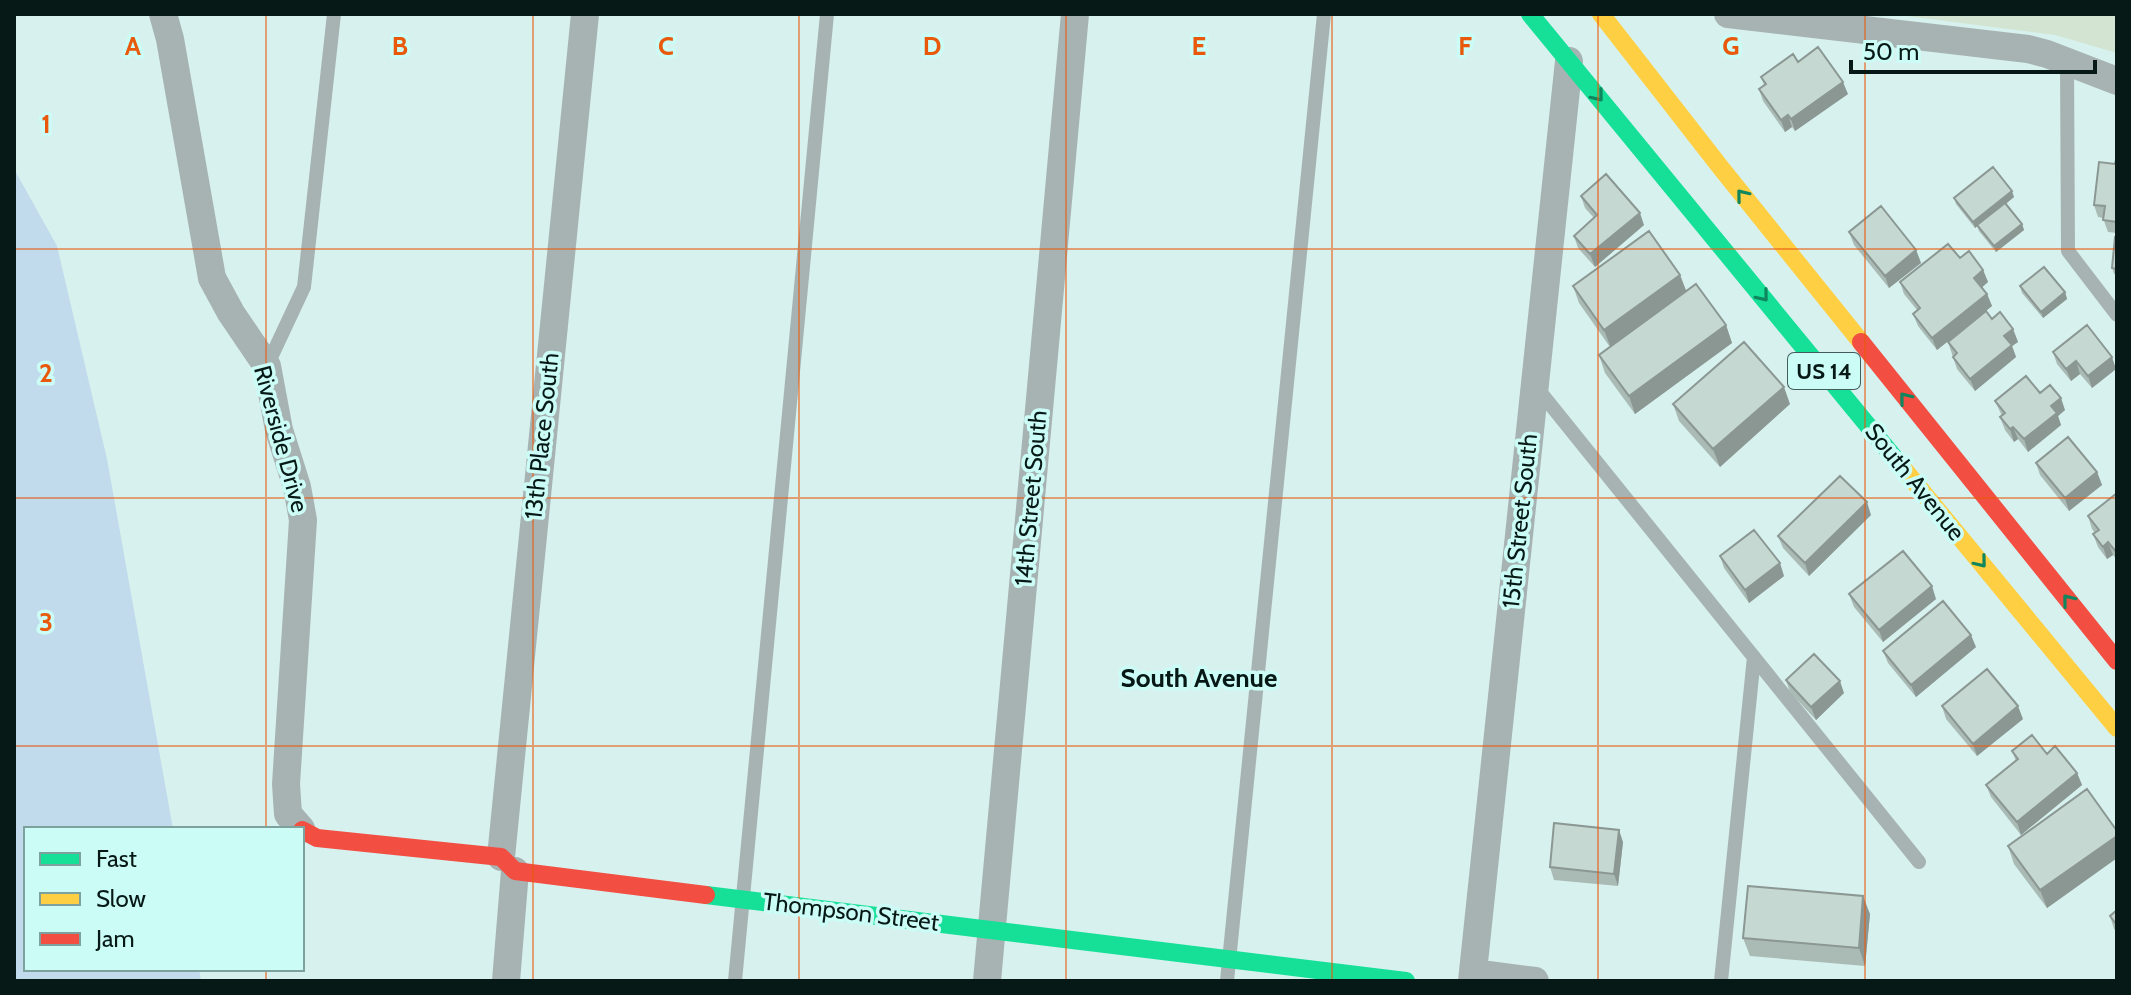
<svg xmlns="http://www.w3.org/2000/svg" width="2131" height="995" font-family="Cabin,sans-serif">
	<rect width="100%" height="100%" fill="#d7f1ee"/>
	<path fill="#d3e4d2" d="M1891,14H2117V53L2055,35Z"/>
	<path fill="#c1daec" d="M14,169L57,246L107,459L173,829H26V969H199L201,981H14Z"/>
	<g fill="none" stroke-linecap="round" stroke-linejoin="round">
		<path stroke="#a7b3b3" stroke-width="14" d="M2067,62L2068,251L2117,315
			M267,366L304,287L334,14
			M1537,388L1919,862
			M735,981L827,14
			M1227,981L1324,14
			M1721,981L1754,657"/>
		<path stroke="#a7b3b3" stroke-width="28" d="M163,14L170,39L212,278L231,313L267,366L279,430L297,487L303,520L286,784L288,814L301,829
			M1728,14L2028,49L2047,54L2117,81
			M501,857L585,14
			M1473,973L1535,981
			M506,981L515,871
			M987,981L1075,14
			M1472,981L1569,61"/>
		<path stroke="#16e098" stroke-width="18" d="M1530,14L1897,461
			M706,895L1406,981"/>
		<path stroke="#ffcf43" stroke-width="18" d="M1601,14L1721,168L1861,342
			M1897,461L2117,728"/>
		<path stroke="#f24e42" stroke-width="18" d="M1861,342L2117,661
			M302,830L317,838L501,857L515,871L706,895"/>
	</g>
	<path fill="#aabab5" d="M1798,62L1848,94L1795,131L1792,127L1785,132L1763,101L1759,89L1764,85L1761,77Z
		M2117,160V233L2108,232L2103,218L2098,217L2094,205Z
		M1581,196L1644,225L1595,267L1578,248L1574,236L1594,218L1585,208Z
		M2014,197L2006,204L2022,224L2024,230L1996,252L1979,231L1977,226L1975,228L1956,204L1954,198Z
		M1849,232L1916,250L1921,263L1889,288L1854,245Z
		M2117,237V275L2114,274L2112,268Z
		M1960,258L1983,270L1988,282L1982,287L1987,294L1992,306L1937,350L1918,326L1913,314L1917,310L1904,294L1900,282Z
		M1680,275L1686,291L1726,325L1732,343L1635,414L1605,373L1599,355L1610,347L1579,303L1573,286Z
		M2020,286L2065,292L2067,299L2043,318L2022,293Z
		M1992,319L2013,329L2018,342L2012,346L2016,357L1975,391L1957,369L1948,342Z
		M2053,352L2116,369L2092,388L2080,374L2071,381L2057,364Z
		M2040,393L2065,410L2058,416L2061,425L2028,452L2018,439L2014,442L2005,430L2000,417L2002,416L1995,401Z
		M1673,404H1790L1720,467L1679,421Z
		M2036,463L2097,472L2102,485L2069,511L2040,475Z
		M2117,493V560L2113,555L2107,559L2098,547L2093,534L2095,533L2092,529L2088,516Z
		M1871,515L1809,576L1783,548L1778,536Z
		M1720,556L1784,576L1749,603L1724,568Z
		M1849,594L1936,599L1883,642L1854,607Z
		M1976,647L1916,697L1888,663L1883,651Z
		M1786,680L1844,693L1816,720L1790,692Z
		M1942,706L2023,719L1977,756L1946,719Z
		M2012,751L2047,754L2077,773L2082,785L2021,835L1991,797L1986,785L2016,761Z
		M2117,831V858L2047,908L2014,864L2008,846Z
		M1623,842L1618,886L1554,880L1550,867Z
		M2117,910V932L2114,929L2110,916Z
		M1870,914L1865,966L1750,956L1743,938Z"/>
	<path fill="#8b9793" d="M1843,82L1848,94L1795,131L1791,119Z
		M1788,115L1792,127L1785,132L1781,120Z
		M2012,191L2014,197L1975,228L1973,222Z
		M1640,213L1644,225L1595,267L1590,254Z
		M2022,224L2024,230L1996,252L1994,246Z
		M1916,250L1921,263L1889,288L1885,276Z
		M1983,270L1988,282L1979,290L1974,278Z
		M1680,275L1687,293L1611,348L1604,330Z
		M2065,292L2067,299L2043,318L2041,312Z
		M1987,294L1992,306L1937,350L1932,338Z
		M1726,325L1732,343L1635,414L1629,396Z
		M2013,329L2018,342L2012,346L2016,357L1975,391L1970,379L2004,336Z
		M2112,357L2116,369L2092,388L2088,376Z
		M2076,361L2080,374L2071,381L2066,369Z
		M1784,387L1790,404L1720,467L1713,449Z
		M2061,398L2065,410L2058,416L2061,425L2028,452L2024,439L2051,406Z
		M2013,427L2018,439L2014,442L2010,429Z
		M2097,472L2102,485L2069,511L2065,498Z
		M1867,502L1871,515L1809,576L1805,563Z
		M2108,542L2113,555L2107,559L2103,547Z
		M1780,563L1784,576L1749,603L1745,590Z
		M1932,586L1936,599L1883,642L1879,630Z
		M1971,635L1976,647L1916,697L1911,685Z
		M1840,681L1844,693L1816,720L1811,707Z
		M2018,706L2023,719L1977,756L1973,744Z
		M2077,773L2082,785L2021,835L2017,822Z
		M1619,830L1623,842L1618,886L1614,874Z
		M2117,836V858L2047,908L2040,890Z
		M1863,896L1870,914L1865,966L1859,948Z"/>
	<path fill="#c6d8d2" stroke="#8b9793" stroke-width="2" d="M1818,47L1843,82L1791,119L1788,115L1781,120L1759,89L1766,84L1761,77L1793,54L1798,62Z
		M2116,160H2117V222L2103,220L2105,206L2094,205L2099,162L2115,164Z
		M1993,167L2012,191L1973,222L1954,198Z
		M1606,174L1640,213L1590,254L1574,236L1597,215L1581,196Z
		M2005,203L2022,224L1994,246L1977,225Z
		M1881,206L1916,250L1885,276L1849,232Z
		M1649,231L1680,275L1604,330L1573,286Z
		M2115,237H2117V269L2112,268Z
		M1948,244L1960,258L1969,251L1983,270L1974,278L1987,294L1932,338L1913,314L1920,308L1900,282Z
		M2044,267L2065,292L2041,312L2020,286Z
		M1696,284L1726,325L1629,396L1599,355Z
		M1986,311L1992,319L2000,312L2013,329L2004,336L2012,345L1970,379L1953,357L1957,353L1948,342Z
		M2087,325L2112,357L2088,376L2076,361L2066,369L2053,352Z
		M1744,342L1784,387L1713,449L1673,404Z
		M2026,376L2040,393L2050,385L2061,398L2051,406L2057,413L2024,439L2013,427L2010,429L2000,417L2005,413L1995,401Z
		M2068,437L2097,472L2065,498L2036,463Z
		M1840,476L1867,502L1805,563L1778,536Z
		M2117,493V553L2108,542L2103,547L2093,534L2099,530L2088,516Z
		M1754,530L1780,563L1745,590L1720,556Z
		M1903,551L1932,586L1879,630L1849,594Z
		M1943,601L1971,635L1911,685L1883,651Z
		M1814,654L1840,681L1811,707L1786,680Z
		M1987,669L2018,706L1973,744L1942,706Z
		M2032,735L2047,754L2055,746L2077,773L2017,822L1986,785L2018,759L2012,751Z
		M2087,789L2117,831V836L2040,890L2008,846Z
		M1554,823L1619,830L1614,874L1550,867Z
		M1748,886L1863,896L1859,948L1743,938Z
		M2117,910V925L2110,916Z"/>
	<defs><path id="oneway-chevron" d="M-2-3.5L2.5 0L-2 3.5" fill="none" stroke-width="1.6" stroke-linecap="round" stroke-linejoin="round" transform="scale(2)"/></defs>
	<g stroke="#0f865e">
		<use href="#oneway-chevron" transform="translate(1598 96) rotate(51)"/>
		<use href="#oneway-chevron" transform="translate(1742 195) rotate(-129)"/>
		<use href="#oneway-chevron" transform="translate(1763 296) rotate(51)"/>
		<use href="#oneway-chevron" transform="translate(1905 398) rotate(-129)"/>
		<use href="#oneway-chevron" transform="translate(1981 562) rotate(51)"/>
		<use href="#oneway-chevron" transform="translate(2068 600) rotate(-129)"/>
	</g>
	<path fill="none" stroke="#e8590c" stroke-width="2" stroke-opacity="0.55" d="M266,14V829M533,14V981M799,14V981M1066,14V981M1332,14V981M1598,14V981M1865,14V981M14,249H2117M14,498H2117M14,746H2117M266,969V981"/>
	<g text-anchor="middle" stroke-width="7" stroke-linejoin="round" paint-order="stroke">
		<rect fill="#ccfcf6" stroke="#425d5a" stroke-width="2" x="1788" y="353" width="72" height="36" rx="6"/>
		<g font-size="22" font-weight="bold" fill="#071917">
			<text x="1824" y="379">US 14</text>
		</g>
		<g font-size="24" fill="#071917" stroke="#ccfcf6">
			<text transform="translate(542 436) rotate(-84)" y="8">13th Place South</text>
			<text transform="translate(281 439) rotate(75)" y="8">Riverside Drive</text>
			<text transform="translate(1915 482) rotate(51)" y="8">South Avenue</text>
			<text transform="translate(1031 498) rotate(-85)" y="8">14th Street South</text>
			<text transform="translate(1520 521) rotate(-84)" y="8">15th Street South</text>
			<text transform="translate(851 912) rotate(7)" y="8">Thompson Street</text>
		</g>
		<g font-size="26" font-weight="bold" fill="#071917" stroke="#ccfcf6">
			<text x="1199" y="687">South Avenue</text>
		</g>
	</g>
	<g font-size="26" text-anchor="middle" font-weight="bold" fill="#e8590c" stroke="#ccfcf6" stroke-width="7" stroke-linejoin="round" paint-order="stroke">
		<text x="133" y="55">A</text>
		<text x="400" y="55">B</text>
		<text x="666" y="55">C</text>
		<text x="932" y="55">D</text>
		<text x="1199" y="55">E</text>
		<text x="1465" y="55">F</text>
		<text x="1731" y="55">G</text>
		<text x="46" y="133">1</text>
		<text x="46" y="382">2</text>
		<text x="46" y="631">3</text>
	</g>
	<rect width="2131" height="995" fill="none" stroke="#071917" stroke-width="32"/>
	<rect x="24" y="827" width="280" height="144" fill="#ccfcf6" stroke="#7da19d" stroke-width="2"/>
	<rect x="40" y="853" width="40" height="12" fill="#16e098" stroke="#7da19d" stroke-width="2"/>
	<text x="96" y="867" font-size="24" fill="#071917">Fast</text>
	<rect x="40" y="893" width="40" height="12" fill="#ffcf43" stroke="#7da19d" stroke-width="2"/>
	<text x="96" y="907" font-size="24" fill="#071917">Slow</text>
	<rect x="40" y="933" width="40" height="12" fill="#f24e42" stroke="#7da19d" stroke-width="2"/>
	<text x="96" y="947" font-size="24" fill="#071917">Jam</text>
	<path d="M1851 60v12h244v-12" fill="none" stroke="#071917" stroke-width="4"/>
	<text x="1863" y="60" font-size="24" fill="#071917" stroke="#ccfcf6" stroke-width="6" paint-order="stroke">50 m</text>
</svg>
